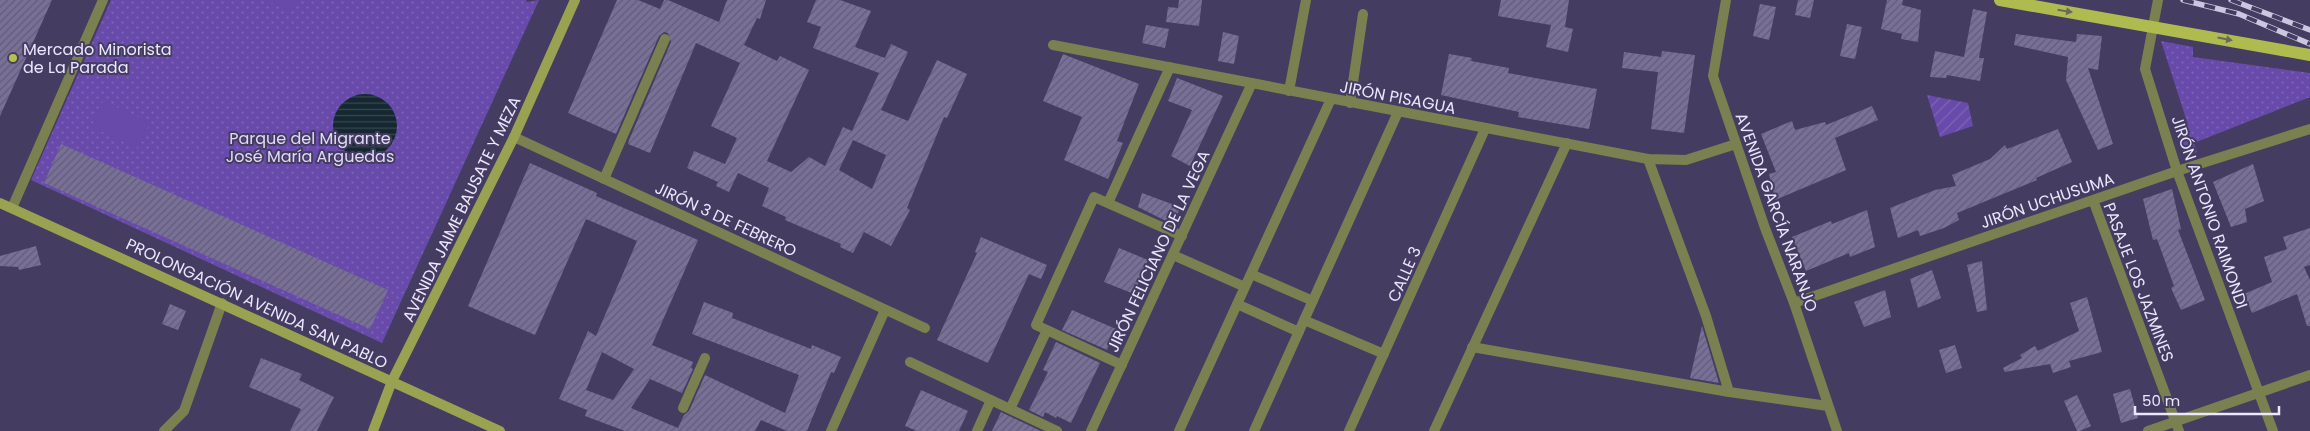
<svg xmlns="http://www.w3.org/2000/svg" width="2310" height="431" font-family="Poppins,sans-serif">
	<defs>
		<pattern id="grass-dots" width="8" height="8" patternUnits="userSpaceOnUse" patternTransform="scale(1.25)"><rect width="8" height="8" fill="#684aaa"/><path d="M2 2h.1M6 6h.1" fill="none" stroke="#7e64b7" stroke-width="1.8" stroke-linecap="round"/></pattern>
		<pattern id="garden-furrows" width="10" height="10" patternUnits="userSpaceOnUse" patternTransform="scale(1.25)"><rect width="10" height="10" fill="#684aaa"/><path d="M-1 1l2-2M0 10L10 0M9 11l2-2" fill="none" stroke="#7e64b7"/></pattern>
		<pattern id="water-rules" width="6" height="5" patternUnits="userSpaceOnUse" patternTransform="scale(1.25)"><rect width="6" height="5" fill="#152832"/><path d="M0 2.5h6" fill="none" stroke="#374751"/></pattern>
		<pattern id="building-hatch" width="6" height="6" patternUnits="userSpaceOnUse" patternTransform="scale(1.25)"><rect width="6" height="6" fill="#797098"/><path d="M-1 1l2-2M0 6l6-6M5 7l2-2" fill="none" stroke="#625d76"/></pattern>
	</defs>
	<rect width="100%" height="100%" fill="#453c61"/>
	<path fill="url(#grass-dots)" d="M111,0H526L527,2L539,0L382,343L31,180Z
		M2161,41L2193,47V57L2310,73V97L2194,143L2197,152L2187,156L2177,128L2188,125Z"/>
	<path fill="url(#garden-furrows)" d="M1927,95L1968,103L1973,126L1940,137Z"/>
	<path fill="#684aaa" d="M265,0H295L290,11Z
		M103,101L150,123L138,148L91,127Z"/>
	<path fill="url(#water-rules)" d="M333 126a32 32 0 1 1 64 0a32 32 0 1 1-64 0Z"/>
	<path fill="url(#building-hatch)" fill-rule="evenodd" d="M0,0H52L0,116Z
		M617,0H638L660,9L664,0H668L719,22L727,0H766L760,19L757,18L744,45L777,61L780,56L809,70L767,161L791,172L809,157L825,166L843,127L852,131L879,73L813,48L821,27L807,22L816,0H840L871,11L855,47L885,58L891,44L908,52L881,110L908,121L937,60L967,74L947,118L944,117L907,208L910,210L891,246L864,232L853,253L840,247L841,244L785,220L786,217L762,206L769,188L738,173L729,192L716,186L718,182L687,168L694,151L725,164L737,138L711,126L740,63L696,43L650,153L628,144L629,140L671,42L668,33L664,32L659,36L616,134L568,113ZM853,140L886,155L872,189L839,170Z
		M1179,0H1202L1199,26L1166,22L1168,7L1178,8Z
		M1501,0H1569L1565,27L1573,29L1568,52L1546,47L1551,25L1498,16Z
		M1798,0H1814L1810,18L1795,15Z
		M1887,0H1903L1902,5L1921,10L1918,42L1901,39L1902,34L1881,29Z
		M1760,4L1776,7L1769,40L1753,36Z
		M1973,9L1987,12L1979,58H1984L1980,81L1947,75L1946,78L1930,77L1935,51L1964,57Z
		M1847,24L1862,27L1855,59L1840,56Z
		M1146,25L1169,29L1165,48L1142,43Z
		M1223,32L1239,36L1234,64L1218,61Z
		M2016,34L2076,42L2077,34L2102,36L2098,70L2088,68L2113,144L2098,150L2066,80L2068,57L2014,45Z
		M1662,51L1695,55L1684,133L1651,129L1658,72L1622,68L1624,52L1661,57Z
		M1063,54L1139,84L1117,141L1123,143L1108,179L1064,160L1082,117L1043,101Z
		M1449,54L1472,58L1471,61L1509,68L1508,73L1597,89L1589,129L1518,117L1519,112L1441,95Z
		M1177,78L1223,96L1190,166L1171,156L1192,110L1168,101Z
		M1872,106L1878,120L1835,138L1846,170L1775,200L1769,174L1776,172L1761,134L1792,121L1795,130L1825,122L1826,125Z
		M2058,129L2072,162L2036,178L2037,180L1957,213L1959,220L1944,228L1920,236L1918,230L1898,238L1890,208L1935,190L1956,186L1952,175L1990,159L2005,145L2007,149Z
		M61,144L388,290L370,329L44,183Z
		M530,163L597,193L596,196L698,240L652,345L693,362L691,368L693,369L682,393L650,379L631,408L678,428L684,415L689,411L705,375L785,413L799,375L692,334L704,302L733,313L732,318L811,349L812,345L841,357L834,373L831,372L807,431H787L761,420L755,431H625L585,416L587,410L559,399L588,331L596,336L637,241L586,219L535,335L468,306ZM602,352L634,369L613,400L586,390Z
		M2253,164L2264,201L2245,209L2247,222L2231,227L2213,182Z
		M2172,189L2181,229L2178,230L2205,300L2181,310L2171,288L2174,286L2157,239L2153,240L2143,199Z
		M1142,193L1180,207L1174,225L1138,207Z
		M1867,210L1875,247L1850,257L1849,253L1806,271L1792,237L1831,221L1832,224Z
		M2310,228V265L2304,267L2310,280V326H2307L2297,294L2252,313L2244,294L2272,282L2264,257L2287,249L2283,237Z
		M981,237L1047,265L1041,279L1029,274L988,363L937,340L977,253L975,252Z
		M36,246L41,265L19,270L18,267L0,266V256Z
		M1119,248L1148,260L1134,294L1104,282Z
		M1982,261L1987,310L1977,312L1967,265Z
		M1932,270L1941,298L1918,308L1910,279Z
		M1885,290L1891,317L1864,327L1854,302Z
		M2087,297L2102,352L2069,361L2071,367L2053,373L2050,364L2005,372L2003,368L2022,358L2020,355L2035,346L2038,351L2079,331L2070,303Z
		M170,304L186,311L178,330L162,324Z
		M1072,310L1116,329L1107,350L1062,330Z
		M1702,326L1719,383L1690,378Z
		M1056,342L1100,363L1071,423L1057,416L1056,418L1045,412L1043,417L1029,410L1048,372L1043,370Z
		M1955,345L1962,368L1946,373L1939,350Z
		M261,358L302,374L299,380L334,397L317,431H290L301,409L249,387Z
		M2130,389L2138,418L2121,423L2113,394Z
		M921,390L968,411L959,431H917L905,426Z
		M2077,395L2091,426L2080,431H2077L2064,401Z
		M1001,412L1007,415L1041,431H992Z"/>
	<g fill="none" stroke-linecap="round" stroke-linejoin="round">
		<path stroke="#7a804f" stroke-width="10" d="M1053,45L1648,159L1686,160L1736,144
			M1289,91L1306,0
			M1350,103L1363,14
			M604,179L665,39
			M1108,203L1170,67
			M1173,255L1245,287
			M1251,274L1313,301
			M1237,304L1299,332
			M1304,320L1384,354
			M910,362L1057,431
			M1122,365L1036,325L1094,197L1182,236
			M683,408L705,358
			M1010,409L1047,330
			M164,431L184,411L222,303
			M977,431L991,400
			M1179,431L1331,99
			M1254,431L1398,112
			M1434,431L1567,143"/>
		<path stroke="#7a804f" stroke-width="10" d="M1726,0L1713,76L1765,228L1794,303L1837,431
			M2158,0L2145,69L2177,171L2273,431
			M514,137L925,328
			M1648,159L1706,316L1729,392
			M2093,200L2179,431
			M12,208L103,0
			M1794,303L2177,171L2310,129
			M1472,347L1729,392L1828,406
			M831,431L885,310
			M1091,431L1252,83
			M1349,431L1485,129
			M2148,431L2310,375"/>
		<path stroke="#98a250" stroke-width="10" d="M0,203L500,431
			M373,431L392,381L514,137L575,0"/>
		<path stroke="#afbb4f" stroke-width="12" d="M2000,0L2310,55"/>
		<g stroke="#ccc7e0" stroke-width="5.5">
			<path id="rail" d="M2183,0L2239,14L2310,44
				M2231,0L2310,30"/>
		</g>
		<use href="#rail" stroke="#453c61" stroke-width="4" stroke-dasharray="11" stroke-linecap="butt"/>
	</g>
	<defs><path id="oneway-solid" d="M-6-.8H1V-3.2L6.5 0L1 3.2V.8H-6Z" transform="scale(1.25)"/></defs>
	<g fill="#6a685b">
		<use href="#oneway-solid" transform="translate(2065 11) rotate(9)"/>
		<use href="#oneway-solid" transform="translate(2225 39) rotate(11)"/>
	</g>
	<circle fill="#b5c249" stroke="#453c61" stroke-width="2" cx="13" cy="58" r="5"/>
	<g text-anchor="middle" stroke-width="4" stroke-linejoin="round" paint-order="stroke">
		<g font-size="16" fill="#ebe7fe" stroke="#453c61" text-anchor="start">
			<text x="23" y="55">Mercado Minorista<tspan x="23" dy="18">de La Parada</tspan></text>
		</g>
		<g font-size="16" fill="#ebe7fe" stroke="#453c61">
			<text transform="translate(1398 97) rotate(11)" y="6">JIRÓN PISAGUA</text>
			<text transform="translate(2047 200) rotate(-19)" y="6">JIRÓN UCHUSUMA</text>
			<text transform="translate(461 209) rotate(-64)" y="6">AVENIDA JAIME BAUSATE Y MEZA</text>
			<text transform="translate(1777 212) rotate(70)" y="6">AVENIDA GARCÍA NARANJO</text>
			<text transform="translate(2210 212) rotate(71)" y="6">JIRÓN ANTONIO RAIMONDI</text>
			<text transform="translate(726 219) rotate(25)" y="6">JIRÓN 3 DE FEBRERO</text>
			<text transform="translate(1158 251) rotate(-65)" y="6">JIRÓN FELICIANO DE LA VEGA</text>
			<text transform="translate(1404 274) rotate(-66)" y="6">CALLE 3</text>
			<text transform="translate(2139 282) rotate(69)" y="6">PASAJE LOS JAZMINES</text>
			<text transform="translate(257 303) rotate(25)" y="6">PROLONGACIÓN AVENIDA SAN PABLO</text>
		</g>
		<g font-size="16" fill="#e0daf5" stroke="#453c61">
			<text x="310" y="144">Parque del Migrante<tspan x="310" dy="18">José María Arguedas</tspan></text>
		</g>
	</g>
	<path d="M2135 406v8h144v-8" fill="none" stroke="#ebe7fe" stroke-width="2.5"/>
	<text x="2142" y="406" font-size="15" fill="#ebe7fe" stroke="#453c61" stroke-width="4" paint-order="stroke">50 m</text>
</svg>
